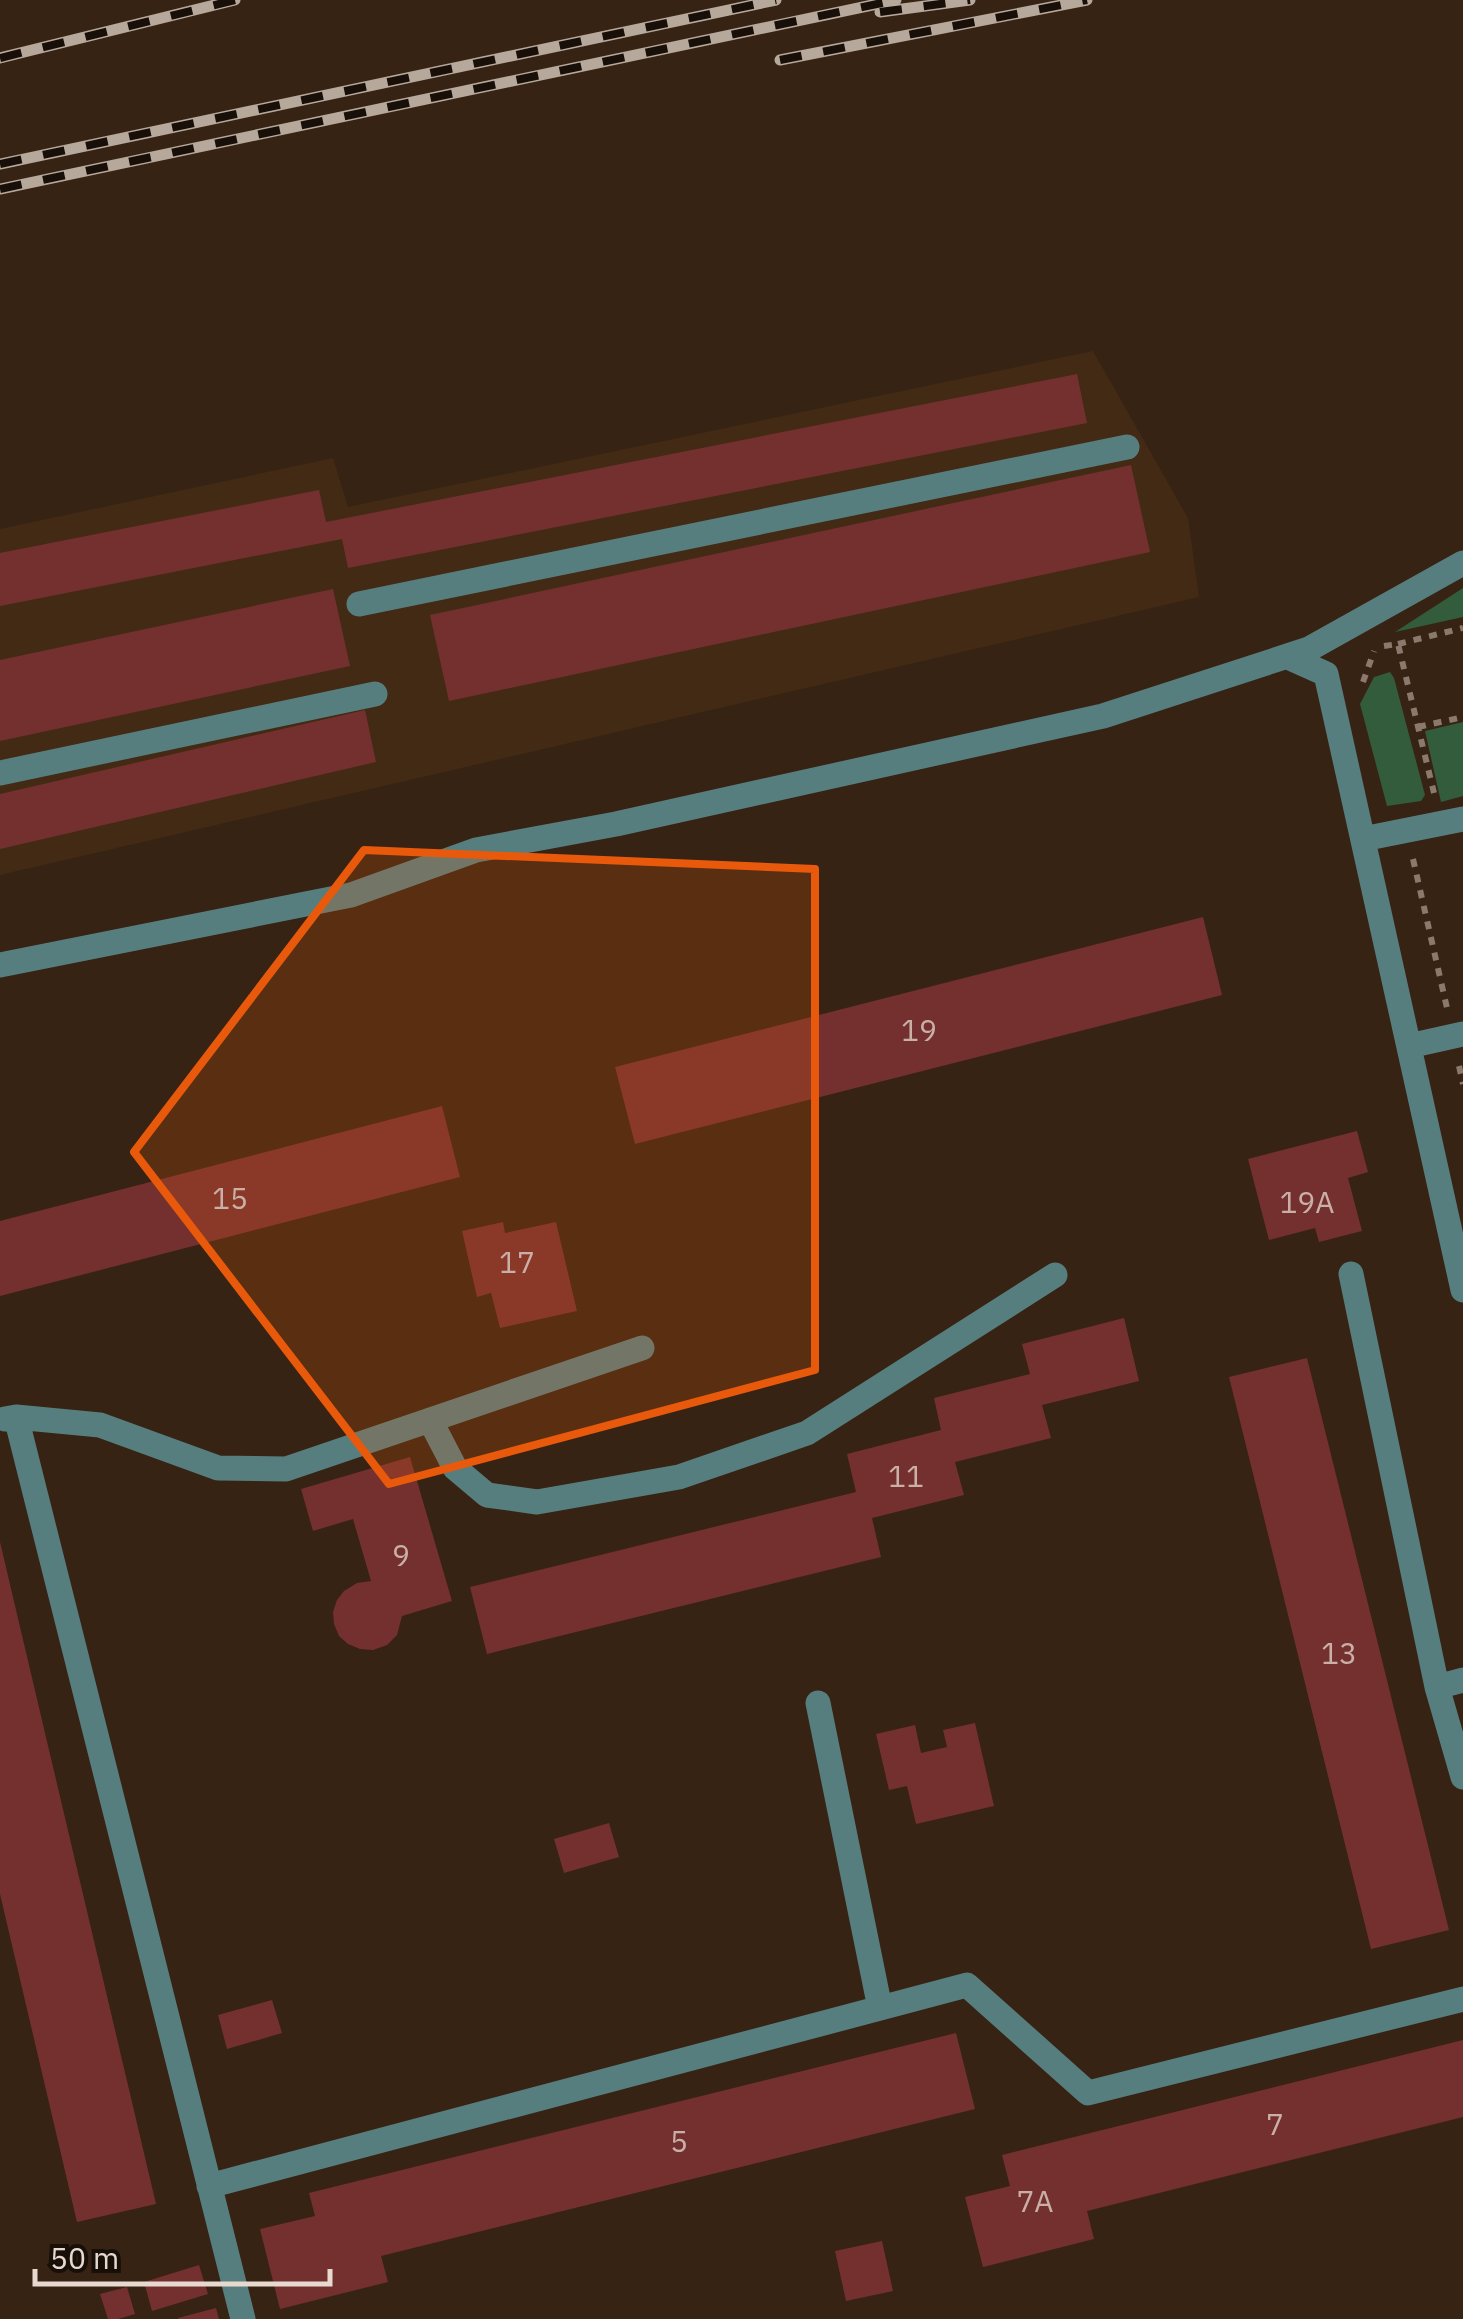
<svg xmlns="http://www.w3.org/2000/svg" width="1463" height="2319" font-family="'IBM Plex Sans',sans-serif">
	<rect width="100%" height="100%" fill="#362313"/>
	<path fill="#432a14" d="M1093,351L1188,518L1199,597L0,875V529L333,458L348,507Z"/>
	<path fill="#335c3c" d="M1463,588V617L1395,632Z
		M1390,672L1394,678L1425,795L1421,801L1387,806L1360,704L1374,677Z
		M1463,722V796L1441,802L1425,731Z"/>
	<path fill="#74302f" d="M1077,374L1087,423L348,568L342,539L0,606V553L319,490L326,522Z
		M1131,465L1150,552L449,701L430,615Z
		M333,589L350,666L0,741V660Z
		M365,710L376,762L0,849V794Z
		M1203,917L1222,995L635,1144L615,1067Z
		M442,1106L460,1177L0,1296V1221Z
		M1357,1131L1368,1172L1348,1178L1362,1231L1319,1242L1315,1228L1269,1240L1248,1159Z
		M503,1222L505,1233L556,1222L577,1311L500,1328L491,1293L477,1297L462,1231Z
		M1124,1318L1139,1381L1042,1405L1051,1438L955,1462L964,1495L872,1518L881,1557L487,1654L470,1587L856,1492L847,1454L941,1430L934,1398L1030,1374L1022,1344Z
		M1307,1358L1449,1930L1371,1949L1229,1377Z
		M410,1457L452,1601L402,1616L397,1635L387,1645L373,1650L360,1649L348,1644L339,1636L334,1624L333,1612L337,1600L344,1591L357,1583L371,1581L353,1519L313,1531L301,1489Z
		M0,1542L156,2204L77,2222L0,1894Z
		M975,1723L994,1806L916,1824L907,1786L889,1790L876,1734L915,1725L921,1753L947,1747L943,1730Z
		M609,1823L619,1857L564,1873L554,1839Z
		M272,2000L282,2033L227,2049L218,2015Z
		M956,2033L975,2109L381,2256L388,2282L280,2309L260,2229L315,2216L309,2193Z
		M1463,2040V2117L1087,2211L1094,2239L983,2267L965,2197L1010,2186L1002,2155Z
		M882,2241L893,2291L846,2301L835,2251Z
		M199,2265L208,2294L152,2311L144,2282Z
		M127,2287L135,2314L118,2319H108L100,2294Z
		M216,2308L219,2319H178V2318Z"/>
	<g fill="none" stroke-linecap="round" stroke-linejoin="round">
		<path stroke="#8a796c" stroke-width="6" stroke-dasharray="8 8" stroke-linecap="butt" d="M1398,644L1463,628
			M1384,646L1398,644L1434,793
			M1363,682L1374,651
			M1418,727L1463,717
			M1413,859L1447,1008
			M1459,1066L1463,1084"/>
		<path stroke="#577e7e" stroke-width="25" d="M359,604L1127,447
			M1288,657L1326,674L1463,1290
			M0,773L375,694
			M1363,839L1463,819
			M0,965L351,895L476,850L616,824L1103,716L1309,649L1463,563
			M1409,1046L1463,1034
			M1351,1274L1437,1687L1463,1777
			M16,1417L243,2319
			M5,1419L16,1417L100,1425L218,1468L286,1469L642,1348
			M430,1420L455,1468L487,1495L537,1502L679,1477L807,1433L1055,1275
			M1437,1687L1463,1680
			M818,1703L880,2008
			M209,2186L967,1985L1088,2093L1463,1999"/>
		<g stroke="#b7a89c" stroke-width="11">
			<path id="rail" d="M880,12L970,0
				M0,58L235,0
				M780,60L1087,0
				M0,164L776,0
				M0,189L896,0"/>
		</g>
		<use href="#rail" stroke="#170f08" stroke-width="8" stroke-dasharray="22" stroke-linecap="butt"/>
	</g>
	<path fill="#e8590c" fill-opacity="0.2" stroke="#e8590c" stroke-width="8" stroke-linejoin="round" d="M364,850L815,869V1370L389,1484L134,1152Z"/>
	<g text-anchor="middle" stroke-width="10" stroke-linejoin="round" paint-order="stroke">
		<g font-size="30" fill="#caafa7">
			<text x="919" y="1041">19</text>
			<text x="230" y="1209">15</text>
			<text x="1307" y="1213">19А</text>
			<text x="517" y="1273">17</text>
			<text x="906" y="1487">11</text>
			<text x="401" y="1566">9</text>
			<text x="1339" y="1664">13</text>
			<text x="1275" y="2135">7</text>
			<text x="679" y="2152">5</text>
			<text x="1035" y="2212">7А</text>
		</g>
	</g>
	<path d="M35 2269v15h295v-15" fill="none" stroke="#e7d9cf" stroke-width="5"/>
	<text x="50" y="2269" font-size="30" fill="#e7d9cf" stroke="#170f08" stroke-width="8" paint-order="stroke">50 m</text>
</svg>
